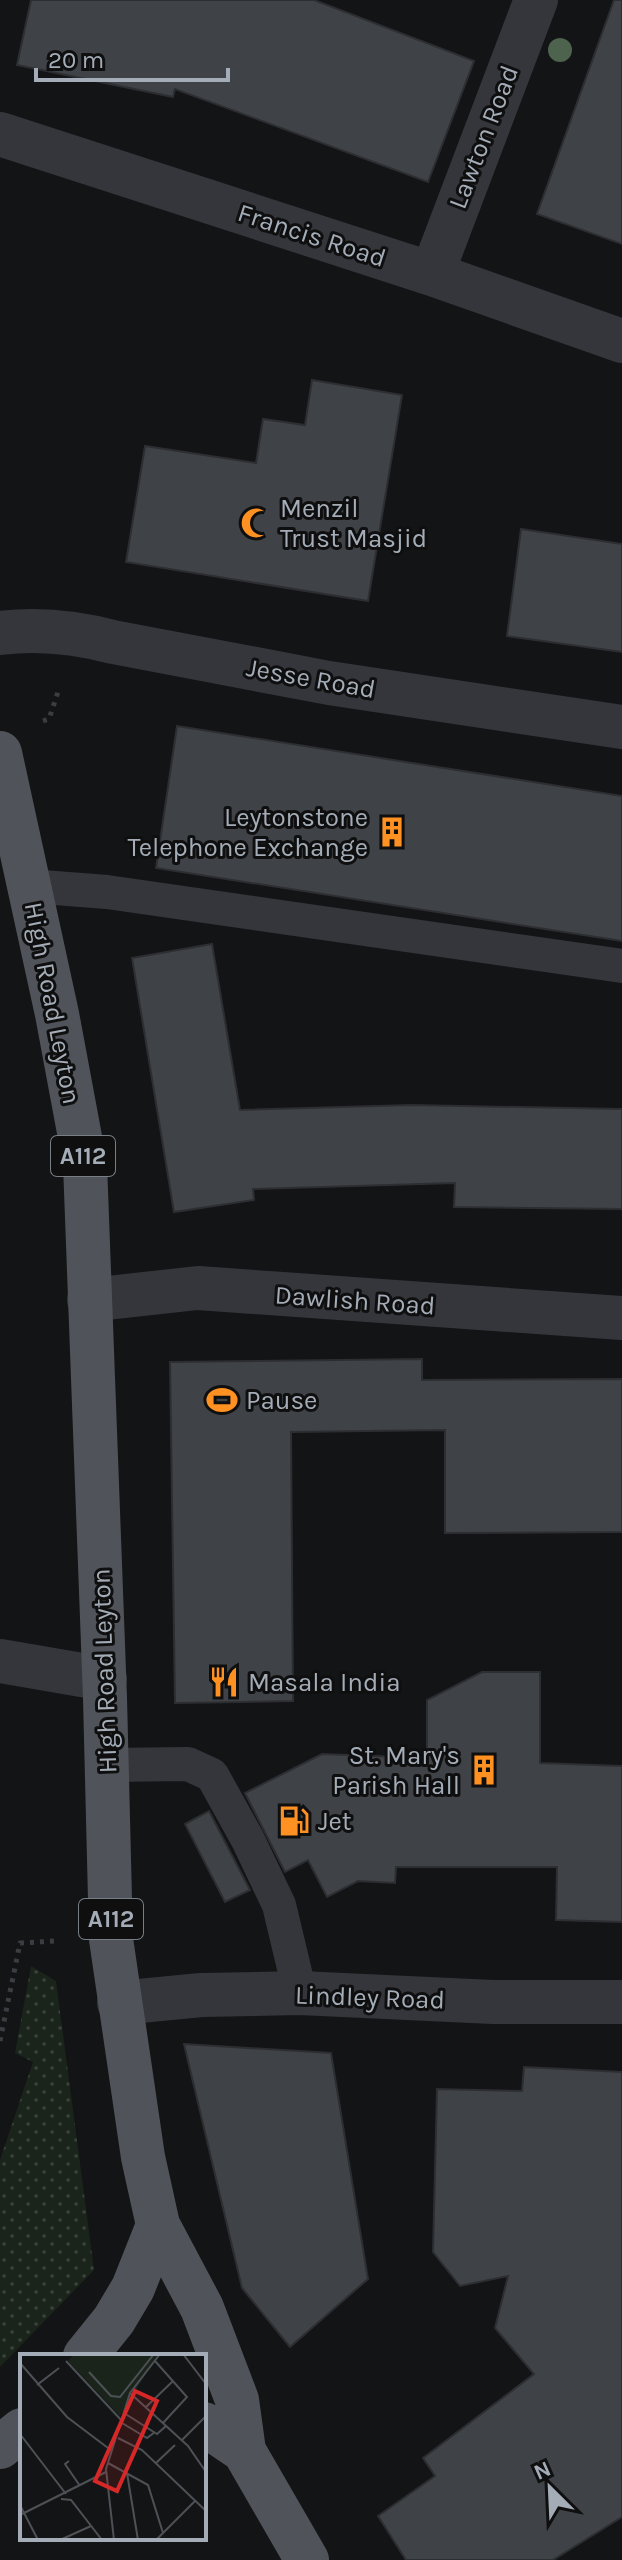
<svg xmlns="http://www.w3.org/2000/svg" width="622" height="2560" font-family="Karla,sans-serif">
	<defs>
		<pattern id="grass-dots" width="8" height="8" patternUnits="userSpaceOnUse" patternTransform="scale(2)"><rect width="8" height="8" fill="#1b241b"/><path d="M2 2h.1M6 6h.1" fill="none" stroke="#39413a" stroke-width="1.8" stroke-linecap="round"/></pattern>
	</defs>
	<rect width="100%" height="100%" fill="#131415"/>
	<path fill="url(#grass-dots)" d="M31,1966L56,1981L94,2270L0,2367V2160L33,2062L15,2053Z"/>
	<path fill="#3f4246" stroke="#2d2e32" stroke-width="2" d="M31,0H314L474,61L428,182L175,89L173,97L17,65Z
		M614,0H622V244L537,214Z
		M312,380L402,395L368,601L126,562L145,446L256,463L263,419L305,425Z
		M521,529L622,544V652L507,636Z
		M177,726L622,796V941L156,868Z
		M212,944L240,1110L411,1105L622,1109V1209L454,1207L455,1183L253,1189L254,1200L174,1212L132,958Z
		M422,1359V1380L622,1379V1532L445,1533V1430L291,1432L293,1701L175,1703L170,1362Z
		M482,1672H540V1763L622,1766V1922L556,1920L557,1867H396L395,1883L358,1881L327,1897L308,1860L285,1872L245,1793L322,1754L427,1758V1700Z
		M209,1811L250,1890L225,1902L185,1824Z
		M184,2044L331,2053L368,2279L290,2347L242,2288Z
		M524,2067L622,2072V2517L553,2560H406L378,2516L435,2476L423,2458L534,2374L495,2328L508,2276L460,2286L433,2252L437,2089L522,2091Z"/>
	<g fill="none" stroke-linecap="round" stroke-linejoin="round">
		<path stroke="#3a3e42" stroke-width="5" stroke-dasharray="4 6" stroke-linecap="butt" d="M43,721L49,719L59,689
			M0,2041L20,1943L55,1941"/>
		<path stroke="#34363b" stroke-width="34" d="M29,886L107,892L622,966
			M107,1765L188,1764L212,1775L248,1840L279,1905L300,1993"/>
		<path stroke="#34363b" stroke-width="44" d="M0,134L432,274L622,341
			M432,274L536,0
			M0,633C39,628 75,632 113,642L329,683L622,727
			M89,1300L198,1288L622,1318
			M0,1661L105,1679
			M119,2003L201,1995L300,1993L493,2002H622"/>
		<path stroke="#50545a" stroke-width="44" d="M0,753L57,1014L85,1164L105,1698L111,1939L143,2157L158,2225L202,2308L237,2400L244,2451L307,2560
			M85,2356L114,2320L133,2288L158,2225
			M204,2424L244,2451
			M0,2447L22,2430"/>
	</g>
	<circle fill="#4e634d" cx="560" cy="50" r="12"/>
	<defs>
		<g id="mosque-bare" transform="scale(2.4)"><path d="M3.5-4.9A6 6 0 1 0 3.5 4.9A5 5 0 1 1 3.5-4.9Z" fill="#ff9122" stroke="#0f0f10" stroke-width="2.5" paint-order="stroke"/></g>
		<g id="building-bare" transform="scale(2.4)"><path d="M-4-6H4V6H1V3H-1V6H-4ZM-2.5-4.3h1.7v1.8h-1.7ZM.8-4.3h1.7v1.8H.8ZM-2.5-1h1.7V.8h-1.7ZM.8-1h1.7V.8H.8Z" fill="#ff9122" stroke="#0f0f10" stroke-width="2.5" paint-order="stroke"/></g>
		<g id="stadium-bare" transform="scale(2.4)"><path d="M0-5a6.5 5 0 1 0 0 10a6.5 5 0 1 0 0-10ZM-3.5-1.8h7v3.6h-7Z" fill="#ff9122" stroke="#0f0f10" stroke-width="2.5" paint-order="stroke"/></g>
		<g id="restaurant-bare" transform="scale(2.4)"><path d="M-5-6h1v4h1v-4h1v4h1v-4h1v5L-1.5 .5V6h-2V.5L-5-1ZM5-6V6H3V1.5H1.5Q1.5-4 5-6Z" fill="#ff9122" stroke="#0f0f10" stroke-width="2.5" paint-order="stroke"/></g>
		<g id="fuel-bare" transform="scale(2.4)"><path d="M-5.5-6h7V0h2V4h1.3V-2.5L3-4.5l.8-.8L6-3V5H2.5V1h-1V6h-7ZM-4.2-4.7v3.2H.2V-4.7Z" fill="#ff9122" stroke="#0f0f10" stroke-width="2.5" paint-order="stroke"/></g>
	</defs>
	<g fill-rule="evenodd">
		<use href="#mosque-bare" x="256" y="523"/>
		<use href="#building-bare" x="392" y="832"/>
		<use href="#stadium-bare" x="222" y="1400"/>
		<use href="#restaurant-bare" x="224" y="1682"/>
		<use href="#building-bare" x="484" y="1770"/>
		<use href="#fuel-bare" x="294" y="1821"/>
	</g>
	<g text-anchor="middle" stroke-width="6" stroke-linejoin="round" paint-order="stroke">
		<g fill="#0f0f10" stroke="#777e85" stroke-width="2">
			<rect x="51" y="1136" width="64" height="40" rx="6"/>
			<rect x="79" y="1899" width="64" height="40" rx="6"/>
		</g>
		<g font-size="24" font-weight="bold" fill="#a4adb7">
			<text x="83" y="1164">A112</text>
			<text x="111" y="1927">A112</text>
		</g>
		<g font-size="26" fill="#a4adb7" stroke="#0f0f10">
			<text transform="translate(483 137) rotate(-69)" y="9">Lawton Road</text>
			<text transform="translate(312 235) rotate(18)" y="9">Francis Road</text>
			<text transform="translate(311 678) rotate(10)" y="9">Jesse Road</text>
			<text transform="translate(53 1003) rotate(79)" y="9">High Road Leyton</text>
			<text transform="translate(355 1300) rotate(4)" y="9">Dawlish Road</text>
			<text transform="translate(104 1671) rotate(-92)" y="9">High Road Leyton</text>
			<text transform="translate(370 1997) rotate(2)" y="9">Lindley Road</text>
		</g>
		<g font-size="26" fill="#a4adb7" stroke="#0f0f10" text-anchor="start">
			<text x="280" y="517">Menzil<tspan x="280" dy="30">Trust Masjid</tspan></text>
			<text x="368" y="826" text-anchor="end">Leytonstone<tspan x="368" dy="30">Telephone Exchange</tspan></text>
			<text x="246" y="1409">Pause</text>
			<text x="248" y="1691">Masala India</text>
			<text x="460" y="1764" text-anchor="end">St. Mary's<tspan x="460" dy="30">Parish Hall</tspan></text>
			<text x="318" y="1830">Jet</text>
		</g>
	</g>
	<g transform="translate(20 2354)">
		<rect width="186" height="186" fill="#131415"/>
		<path d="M54,0H138L100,62L48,7Z" fill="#1b241b"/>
		<path fill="none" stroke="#4d5156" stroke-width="2" d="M163,0L186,30M46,7L102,67M135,7L167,43L143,69M0,9L47,63L92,97M69,18L91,42L100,43L134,0M17,31L39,14M110,39L168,92L186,118M126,53L153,27M104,59L137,80L146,72M102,69L127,84L135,78M0,80L46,140M98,84L122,96L186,157M162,86L186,62M49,107L45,110L60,132M88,109L128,131L143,179M136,109L155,91M107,119L118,186M41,145L51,146L82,186M0,151L18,186M0,161L86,118M40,186L71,172M94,186L86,115L110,39L140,0M136,186L175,147"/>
		<path fill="#d62828" fill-opacity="0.15" stroke="#d62828" stroke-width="4" d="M115,37L137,47L97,137L75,127Z"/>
		<rect width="186" height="186" fill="none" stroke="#a4adb7" stroke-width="4"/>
	</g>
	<g transform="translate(550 2488) rotate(336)" stroke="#0f0f10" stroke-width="6" paint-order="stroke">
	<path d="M0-6L14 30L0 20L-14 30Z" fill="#a4adb7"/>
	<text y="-12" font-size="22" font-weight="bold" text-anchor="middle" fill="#a4adb7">N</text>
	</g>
	<path d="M36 68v12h192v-12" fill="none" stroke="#a4adb7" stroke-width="4"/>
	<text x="48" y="68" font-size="24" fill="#a4adb7" stroke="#0f0f10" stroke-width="6" paint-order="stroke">20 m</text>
</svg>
